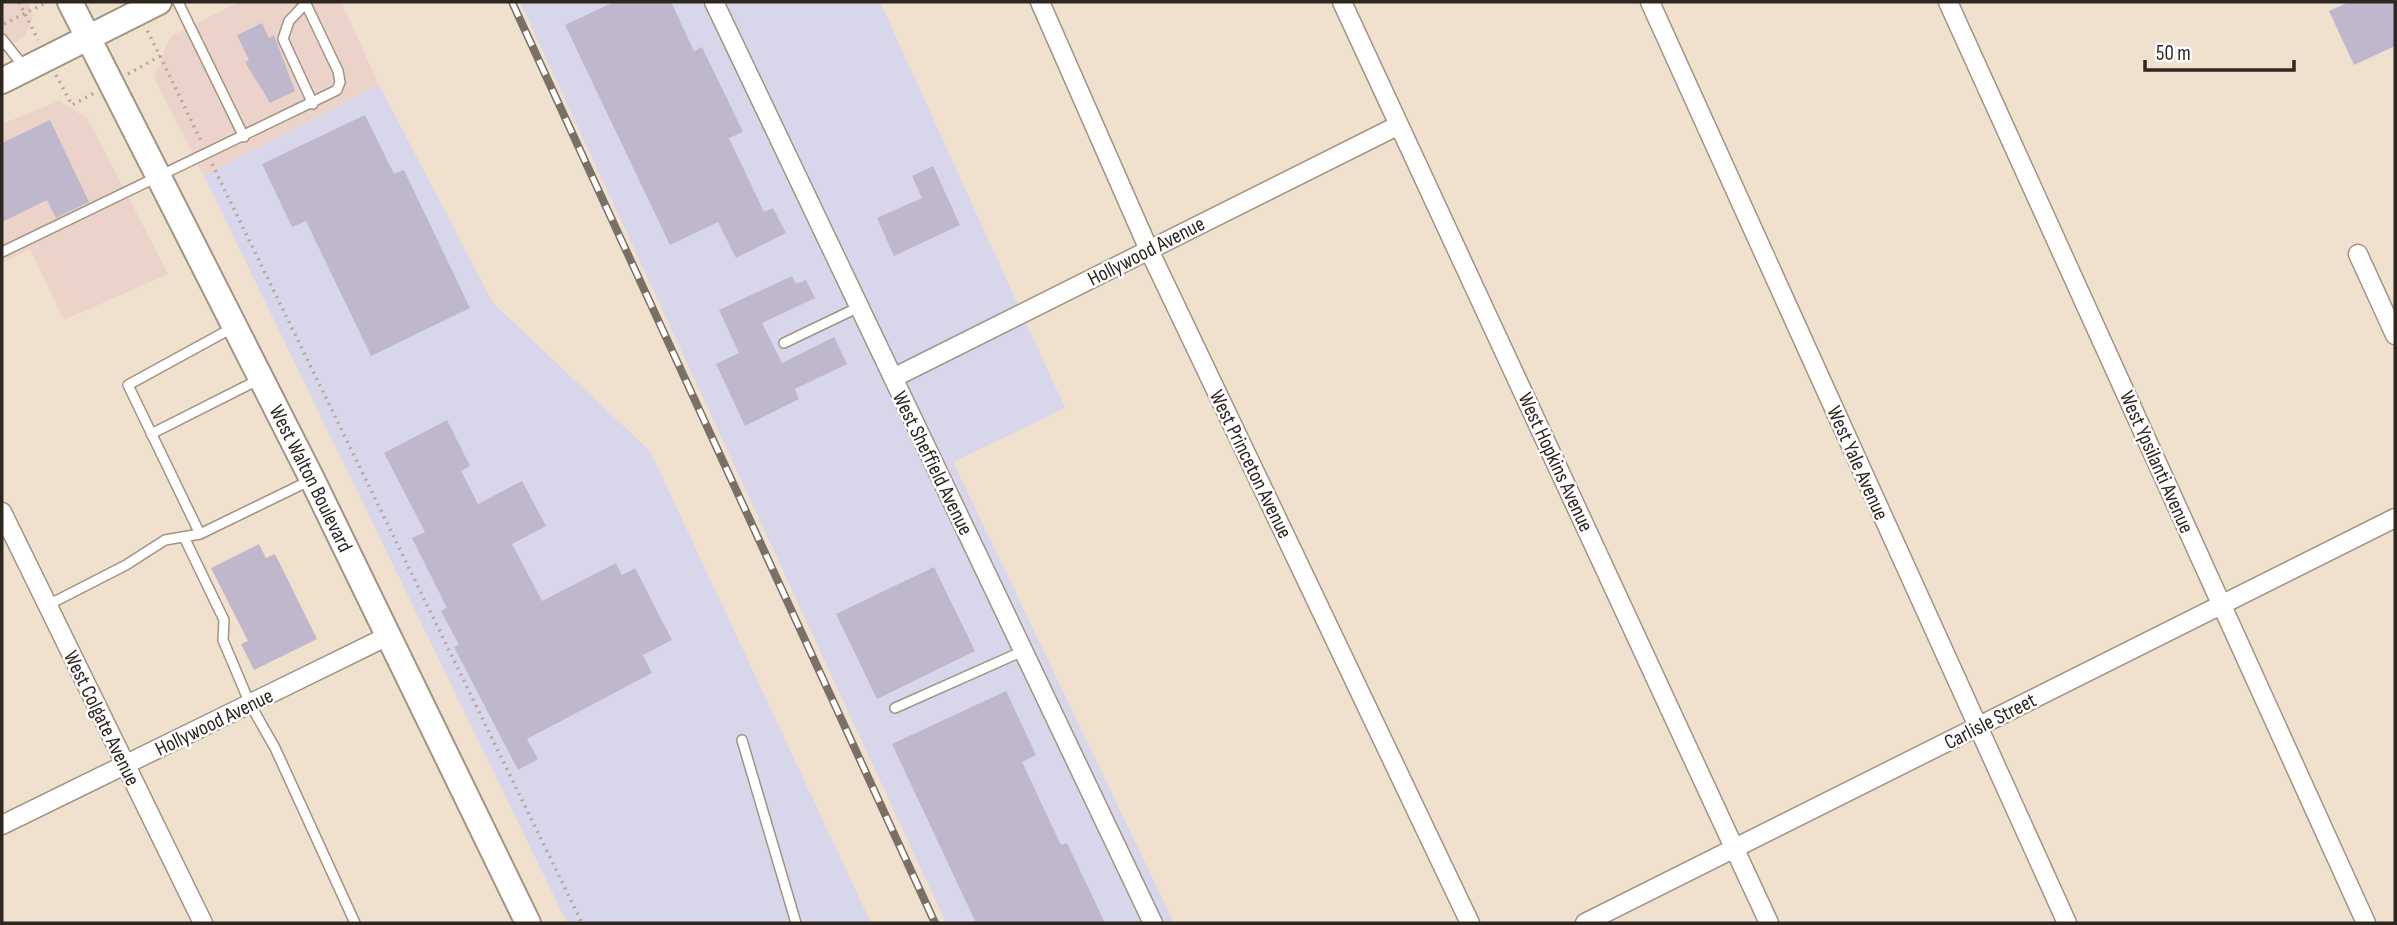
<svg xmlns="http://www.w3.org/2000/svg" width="2397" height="925" font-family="'Sofia Sans Condensed',sans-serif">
	<rect width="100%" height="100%" fill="#f0e0ce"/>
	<path fill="#ebd3c9" d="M2,2H28L33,17L25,35L2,52Z
		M239,2H341L379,85L204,176L154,78L170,37Z
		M59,101L88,119L168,274L64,320L30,249L2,263V124Z"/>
	<path fill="#d8d6eb" d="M520,2H880L1065,408L953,462L1174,923H946Z
		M379,85L493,303L650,451L871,923H567L204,176Z"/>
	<path fill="#bfb8cd" d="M614,2H671L694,51L702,47L743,132L729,138L764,212L773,208L786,233L736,258L718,222L670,245L565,25Z
		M2349,2H2395V46L2354,65L2329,11Z
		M262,23L269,38L274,35L295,91L270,103L245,62L249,60L237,35Z
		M365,115L394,174L404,170L470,308L371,356L306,221L292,227L262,164Z
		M50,120L89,202L56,218L47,200L2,222V143Z
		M933,166L960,225L894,256L877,218L922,198L912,176Z
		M792,276L796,284L806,280L815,298L762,323L782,363L834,337L847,364L795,389L799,399L745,426L716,364L739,353L719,310Z
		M447,420L470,466L461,471L478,504L522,481L546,526L512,544L542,601L616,563L622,575L635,568L672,640L643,655L652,673L527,739L538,759L518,770L454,647L459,645L441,611L447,608L412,538L425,532L384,453Z
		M259,544L266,558L275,554L317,639L254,670L241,644L248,641L211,568Z
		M934,567L975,651L877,699L836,614Z
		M1006,691L1036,755L1022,762L1061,845L1067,843L1105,923H976L892,744Z"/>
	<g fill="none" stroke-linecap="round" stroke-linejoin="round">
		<g stroke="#a29483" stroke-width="12">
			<path id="service" d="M178,2L244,137
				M306,3L289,21L283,39L313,104
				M2,39L25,68
				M2,252L337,90L340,82L338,71L305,2
				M234,327L128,385L200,534L311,480
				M784,343L859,307
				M151,434L260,379
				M184,537L224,620L223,640L250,704L275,748L355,923
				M48,605L126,565L165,540L200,534
				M895,708L1023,651
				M742,740L796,923"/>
		</g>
		<g stroke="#a29483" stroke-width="21">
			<path id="minor" d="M714,2L1153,923
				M1040,2L1149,250L1470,923
				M1342,2L1769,923
				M1650,2L2067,923
				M1948,2L2366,923
				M2358,254L2395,335
				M893,378L1399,125
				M2,512L203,923
				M2,825L388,636
				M1585,923L2395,518"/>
		</g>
		<g stroke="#a29483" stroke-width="28">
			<g id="secondary">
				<path id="s1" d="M70,2L312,479L528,923"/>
				<path d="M2,81L159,2"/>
			</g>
		</g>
		<path stroke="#b5a899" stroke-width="3.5" stroke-dasharray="2 5" stroke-linecap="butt" d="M19,2L38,40
			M4,24L47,2
			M160,56L201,141
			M128,74L160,56L147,30
			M56,75L72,105L94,93
			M212,164L582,923"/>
		<use href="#service" stroke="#fff" stroke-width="9"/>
		<use href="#minor" stroke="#fff" stroke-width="18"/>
		<use href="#secondary" stroke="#fff" stroke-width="24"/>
		<g stroke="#7a7065" stroke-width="8">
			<path id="rail" d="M512,2L935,923"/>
		</g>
		<use href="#rail" stroke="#fff" stroke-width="5" stroke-dasharray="16" stroke-linecap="butt"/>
	</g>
	<g text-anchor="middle" stroke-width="5" stroke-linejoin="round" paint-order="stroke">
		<g font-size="21" fill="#2d2720" stroke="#fff">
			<text transform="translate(1146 251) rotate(-27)" y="7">Hollywood Avenue</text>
			<text transform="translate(1556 462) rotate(65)" y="7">West Hopkins Avenue</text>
			<text transform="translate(2157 462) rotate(66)" y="7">West Ypsilanti Avenue</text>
			<text transform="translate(933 463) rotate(64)" y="7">West Sheffield Avenue</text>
			<text transform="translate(1858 463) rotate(66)" y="7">West Yale Avenue</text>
			<text transform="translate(1251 464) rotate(64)" y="7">West Princeton Avenue</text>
			<text dy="7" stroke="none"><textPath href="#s1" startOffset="534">West Walton Boulevard</textPath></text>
			<text transform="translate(102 718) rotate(64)" y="7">West Colgate Avenue</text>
			<text transform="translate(1990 721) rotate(-27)" y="7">Carlisle Street</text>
			<text transform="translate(214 722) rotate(-26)" y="7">Hollywood Avenue</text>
		</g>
	</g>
	<rect width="2397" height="925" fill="none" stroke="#2d2720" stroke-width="7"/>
	<path d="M2145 60v10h149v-10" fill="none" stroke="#2d2720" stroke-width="3.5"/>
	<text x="2156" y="60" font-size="21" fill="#2d2720" stroke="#ffffff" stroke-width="5" paint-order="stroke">50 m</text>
</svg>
